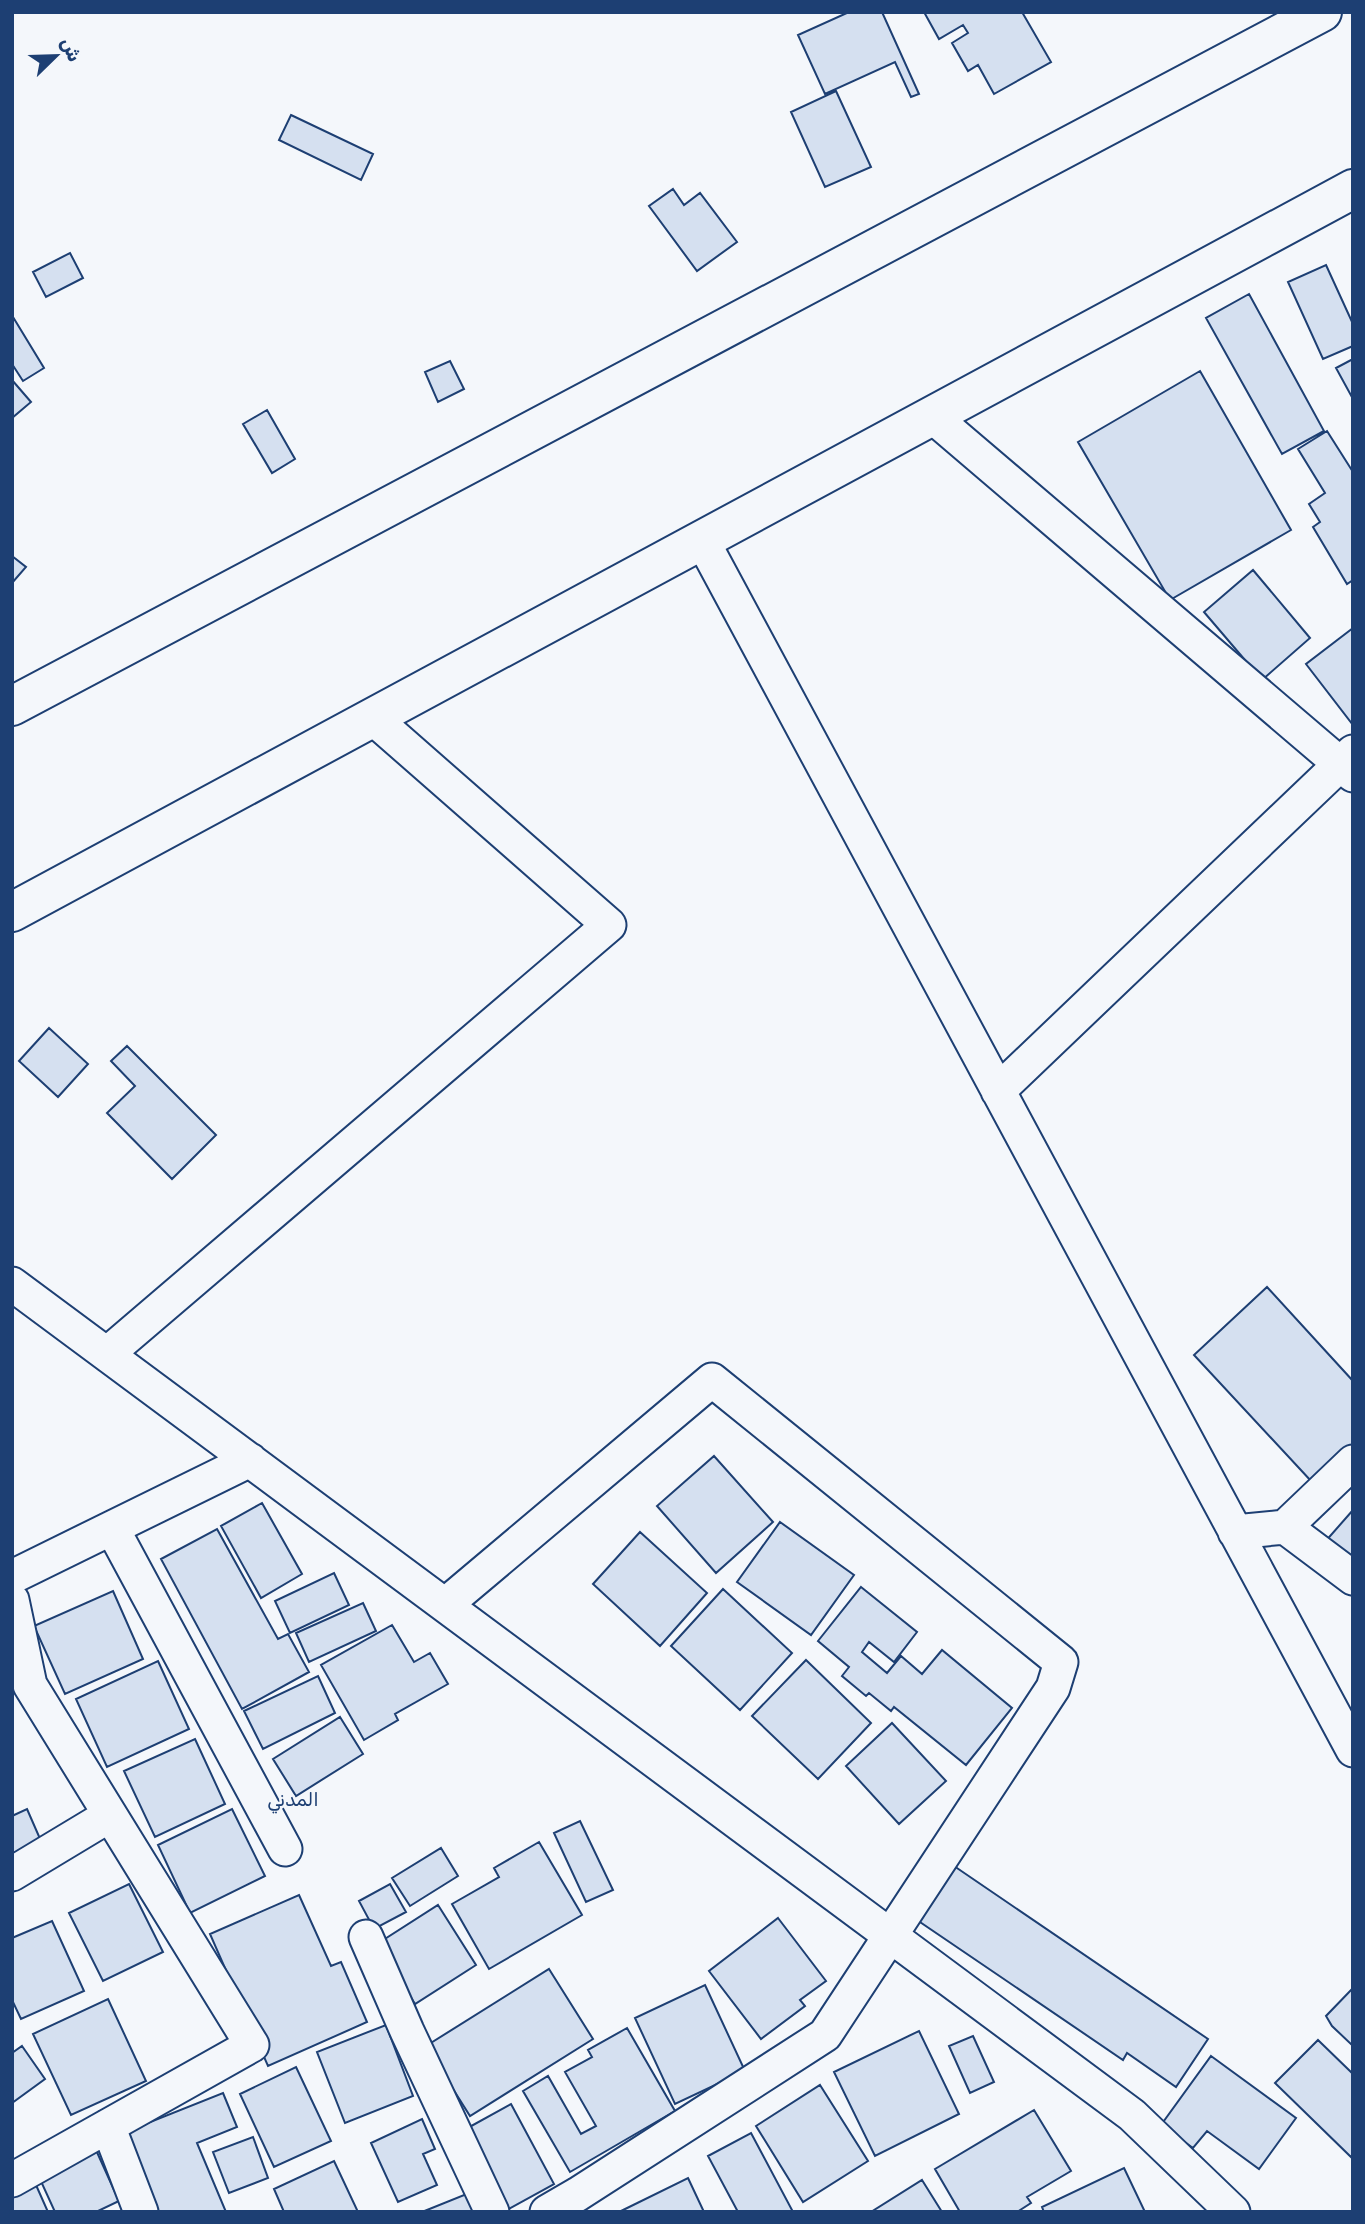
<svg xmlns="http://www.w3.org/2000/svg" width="1365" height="2224" font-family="Rubik,'Noto Sans Arabic',sans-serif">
	<rect width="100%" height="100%" fill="#f4f7fb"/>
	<path fill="#d5e0f0" stroke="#1d3f73" stroke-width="2" d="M849,12H882L919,94L911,97L895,62L825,94L798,35Z
		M924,12H1022L1051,62L994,94L978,65L968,71L952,43L968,33L963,25L939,39Z
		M836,91L871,167L825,187L791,112Z
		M291,115L373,154L361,180L279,140Z
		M673,189L684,205L700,193L737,242L697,271L649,206Z
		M70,253L83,278L46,297L33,272Z
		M1326,265L1353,324V346L1323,359L1288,282Z
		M1249,294L1324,431L1282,454L1206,318Z
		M13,317L44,368L23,381L12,364Z
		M1353,359V399L1336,368Z
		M450,361L464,389L438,402L425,372Z
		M1200,371L1291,530L1170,600L1078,442Z
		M12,380L31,402L12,418Z
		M267,410L295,459L272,473L243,424Z
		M1327,431L1353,472V580L1347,584L1313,527L1320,522L1309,504L1325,493L1298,449Z
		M12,556L26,567L12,583Z
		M1253,570L1310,638L1262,680L1204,612Z
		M1353,628V725L1306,664Z
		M49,1028L88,1064L58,1097L19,1061Z
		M127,1046L216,1135L172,1179L107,1113L135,1086L111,1061Z
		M1267,1287L1353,1381V1444L1312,1482L1194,1355Z
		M714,1456L773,1522L716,1573L657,1506Z
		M262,1503L302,1574L261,1598L221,1526Z
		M1353,1510V1568L1324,1543Z
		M780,1522L854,1575L811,1635L737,1582Z
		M217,1529L278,1639L288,1634L309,1672L242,1709L161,1559Z
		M640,1532L707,1593L660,1646L593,1584Z
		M334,1573L349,1605L290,1633L275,1601Z
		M861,1587L917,1632L894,1662L869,1642L862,1652L887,1673L901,1656L922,1674L942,1650L1012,1708L966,1765L894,1707L891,1711L869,1693L866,1696L842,1676L849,1667L818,1641Z
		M723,1589L792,1653L740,1710L671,1646Z
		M113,1591L143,1659L65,1694L34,1626Z
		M363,1603L376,1631L309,1662L296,1633Z
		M392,1625L414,1662L430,1653L448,1684L395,1714L398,1720L364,1740L321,1665Z
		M806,1660L871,1723L818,1779L752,1716Z
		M158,1661L189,1729L107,1767L76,1699Z
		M318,1676L335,1713L263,1749L244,1711Z
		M340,1717L363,1754L296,1796L273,1759Z
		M892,1723L946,1781L899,1824L846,1766Z
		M195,1739L225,1804L155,1837L124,1771Z
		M27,1809L41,1841L12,1854V1816Z
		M232,1809L265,1876L190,1913L158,1845Z
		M580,1821L613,1890L586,1902L554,1833Z
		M539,1842L582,1915L489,1969L452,1904L499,1877L494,1868Z
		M441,1848L458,1876L410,1906L392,1878Z
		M954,1866L1208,2039L1176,2087L1127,2053L1123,2060L917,1920Z
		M129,1884L163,1952L103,1981L69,1913Z
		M390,1884L406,1912L374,1929L359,1901Z
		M299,1895L331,1966L341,1962L367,2022L268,2066L210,1934Z
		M438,1905L476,1965L415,2004L377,1944Z
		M778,1918L826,1981L800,2000L805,2006L761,2039L709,1971Z
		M52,1921L84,1991L21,2019L12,2000V1938Z
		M549,1969L593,2039L470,2116L426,2046Z
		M705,1985L745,2071L675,2104L635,2018Z
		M1353,1988V2046L1332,2026L1326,2016Z
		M108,1999L146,2081L71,2115L33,2034Z
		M386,2025L413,2096L345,2123L317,2052Z
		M627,2028L675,2111L570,2172L523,2091L548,2076L581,2134L596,2126L565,2072L592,2057L588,2050Z
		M919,2031L959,2114L875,2156L834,2072Z
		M973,2036L994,2082L970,2093L949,2046Z
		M1318,2040L1353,2074V2155L1351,2157L1275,2083Z
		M22,2046L45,2079L12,2103V2053Z
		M1211,2056L1296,2118L1259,2169L1207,2131L1193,2148L1161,2125Z
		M296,2067L331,2141L274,2167L240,2094Z
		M820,2085L868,2161L803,2202L756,2126Z
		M223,2093L237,2127L197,2143L226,2212H157L125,2132Z
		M511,2104L554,2184L507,2210L464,2130Z
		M1034,2110L1071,2171L1027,2197L1031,2203L1017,2212H960L935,2169Z
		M422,2119L435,2149L423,2154L437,2185L398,2202L371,2143Z
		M751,2133L792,2210L790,2212H738L708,2156Z
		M253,2137L268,2178L229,2193L213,2152Z
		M96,2150L119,2201L96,2212H55L39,2177Z
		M334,2161L358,2212H284L274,2189Z
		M1124,2168L1145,2212H1044L1042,2207Z
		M688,2178L704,2212H619Z
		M922,2180L942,2212H871Z
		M36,2185L48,2212H12V2196Z
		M469,2193L476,2212H422Z"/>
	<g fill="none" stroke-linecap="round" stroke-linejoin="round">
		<g stroke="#1d3f73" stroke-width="37">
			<path id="minor" d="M932,416L1353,775
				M702,540L1353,1750
				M998,1091L1353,752
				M12,1284L1132,2115L1233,2212
				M107,1354L609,925L373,718
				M1285,1527L1353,1578
				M112,1528L285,1849
				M1235,1532L1285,1527L1353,1462
				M12,1577L250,1460
				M12,1600L30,1685L252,2045L12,2180
				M445,1605L712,1380L1061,1662L1053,1688L825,2035L578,2194L547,2212
				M12,1874L110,1815
				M366,1937L407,2031L492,2212
				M108,2126L141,2212"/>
		</g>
		<g stroke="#1d3f73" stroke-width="42">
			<path id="primary" d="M12,706L1322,12
				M12,912L1353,189"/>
		</g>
		<use href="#minor" stroke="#f4f7fb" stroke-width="33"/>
		<use href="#primary" stroke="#f4f7fb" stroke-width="38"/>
	</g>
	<g text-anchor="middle" stroke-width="5" stroke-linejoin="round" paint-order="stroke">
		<g font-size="19" fill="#1d3f73" stroke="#f4f7fb">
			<text x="293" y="1806">المدني</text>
		</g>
	</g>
	<rect width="1365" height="2224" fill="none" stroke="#1d3f73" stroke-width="28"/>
	<g transform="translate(56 56) rotate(67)" stroke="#f4f7fb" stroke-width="5" paint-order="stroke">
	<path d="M0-5L12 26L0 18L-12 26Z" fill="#1d3f73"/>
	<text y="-10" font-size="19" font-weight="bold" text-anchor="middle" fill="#1d3f73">ش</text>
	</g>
</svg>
